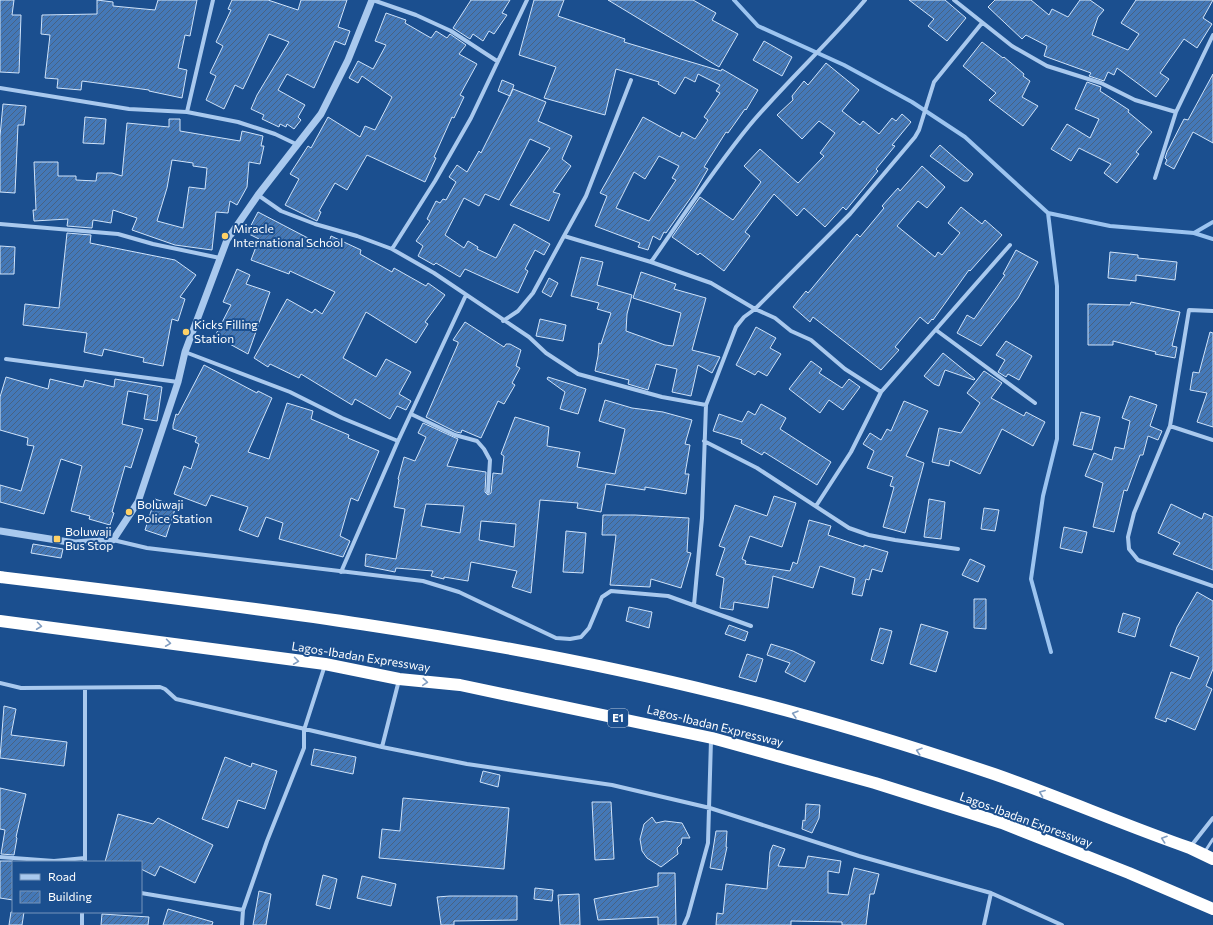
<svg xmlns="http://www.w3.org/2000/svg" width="1213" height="925" font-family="Commissioner,sans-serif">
	<defs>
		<pattern id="building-hatch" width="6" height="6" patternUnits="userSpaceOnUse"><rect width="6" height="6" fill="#4478b7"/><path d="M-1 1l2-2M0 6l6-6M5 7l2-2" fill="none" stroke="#486282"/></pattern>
	</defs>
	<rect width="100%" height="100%" fill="#1b4f8f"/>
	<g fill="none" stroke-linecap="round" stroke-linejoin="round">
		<path stroke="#9cc4f0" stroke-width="4" d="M734,0L758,26L844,65L912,102L965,137L1048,213L1110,226L1194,233L1213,239
			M1048,213L1057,286V439L1043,496L1031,579L1051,652
			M1194,233L1213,222"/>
	</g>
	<path fill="url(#building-hatch)" stroke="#cfe3fa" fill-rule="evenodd" d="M0,0H14L12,15H21L19,73L0,72Z
		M97,0L113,2V6L155,10L158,0H197L190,36L185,35L178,68L187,70L182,98L149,91V90L82,81L81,90L57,88L58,79L45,78L50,35L41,34L42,15L97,14Z
		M232,0H268L298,10L301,0H347L338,27L350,31L345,45L335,41L314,88L287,74L278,90L305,105L298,117L301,120L294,129L287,124L286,127L280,124L279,127L262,119L264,115L251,109L257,95L289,42L269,34L243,89L235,85L224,109L206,100L216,76L210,73L223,46L216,42L231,10L228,9Z
		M471,0H510L502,13L507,15L494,34L489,31L483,41L473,34L470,39L453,28Z
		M534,0H564L558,16L625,39L624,42L721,71L722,69L758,90L746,110L745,109L728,133L726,132L704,167L708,169L694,193L666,233L664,232L660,240L653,236L648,250L638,247L640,243L595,226L607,196L600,193L643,117L680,137L682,132L695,139L708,120L704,117L720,93L716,91L720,85L698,74L695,82L685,77L675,94L658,84L659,82L616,69L605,115L544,98L556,67L519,55ZM659,156L679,166L672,178L676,180L649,221L616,208L634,172L645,179Z
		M608,0H693L716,13L712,20L738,34L719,67Z
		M909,0H945L966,18L947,41L928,26L934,19Z
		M995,0H1031L1049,15L1052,9L1068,17L1080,0H1090L1104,10L1098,17L1092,35L1128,50L1139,34L1121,23L1136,0H1213L1203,18L1212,24L1197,48L1184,39L1160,73L1169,79L1156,97L1117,68L1114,75L1108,72L1104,81L1089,76L1091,73L1044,56L1047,46L1026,35L1022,39L988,7Z
		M386,13L406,20L405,23L431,38L436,31L447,38L450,34L466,45L459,54L477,64L460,95L464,97L454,118L452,117L434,157L436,158L425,182L367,155L347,190L335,183L319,211L321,212L317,221L285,205L299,179L290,174L308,146L311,148L328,117L360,137L365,126L375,130L392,97L362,76L358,83L349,78L358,61L373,69L386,45L375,41Z
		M764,41L792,57L782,76L753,60Z
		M982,42L1003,58L1004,57L1024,74L1023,76L1030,81L1022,97L1038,106L1023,126L989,100L996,93L963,66Z
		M826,63L859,90L842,111L860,125L863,121L879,134L892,118L896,121L902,114L911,122L892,145L895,146L876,169L878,171L846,210L843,207L825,227L804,208L797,216L774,194L745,232L750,236L724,271L700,253L698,255L672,237L700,197L733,220L761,182L744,166L760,149L798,183L824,156L820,153L835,133L819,121L802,139L777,115L793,100L792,96L804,81L808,85Z
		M1213,74V143L1193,132L1174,169L1165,164L1167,160L1165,158L1167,152L1184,119L1188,120Z
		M502,80L514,85L510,96L498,91Z
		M1087,82L1101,87L1100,91L1129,110L1128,112L1152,132L1136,152L1139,154L1117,183L1104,173L1111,164L1079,148L1071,161L1051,149L1067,124L1090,138L1099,119L1075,109Z
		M513,89L546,102L538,121L572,136L562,159L571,166L553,192L560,194L549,221L510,205L550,148L530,139L499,200L485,194L479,206L464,198L445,235L464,248L468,241L478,247L477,249L496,258L514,224L550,244L544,255L535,250L525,269L528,271L518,293L465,269L460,277L436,263L434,265L418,256L423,246L416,241L430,221L427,219L436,201L440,203L443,199L446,200L456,182L449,177L457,165L467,172L479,151L481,153Z
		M3,104L26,106L24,125H18L15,193L0,192V136Z
		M85,117L106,119L104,144L83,143Z
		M169,119H180V131L240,141L242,131L263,136L261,146H264L260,164L249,162L247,187L237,205L230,201L228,213L216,212L212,250L175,245L132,230L137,218L113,210L111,223L93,220L92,228L67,226L68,219L34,221L33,210H36L34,162H58V176H76V180L96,181L97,173H112L122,176L127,123L169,127ZM172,160L193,163V166L207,168L205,189L189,187L183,228L157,221L167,188Z
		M940,145L973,174L968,181H964L930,156Z
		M922,166L945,187L927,208L918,201L897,226L935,257L938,252L942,255L960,233L948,223L961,207L982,224L985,220L1002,235L970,271L969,270L933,320L932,319L928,324L920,317L895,347L899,350L881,370L813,317L810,322L793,307L806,291L808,293L857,234L860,237L884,208L882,206L898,188L900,191Z
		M258,212L327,248L331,236L361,250L360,254L392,272L394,268L426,286L428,283L445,295L425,322L428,324L416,343L366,312L343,358L376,377L386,359L411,372L399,394L411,401L406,410L397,406L390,419L355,399L352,405L301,374L299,378L270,364L268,367L254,358L287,299L312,313L315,309L322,314L335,292L290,271L289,274L251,260L259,239L247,233Z
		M67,233L91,235L90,243L175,260L196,275L180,297L185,299L178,321L172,319L163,366L143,362L144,358L104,349L102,356L84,352L87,333L23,325L25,304L59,308Z
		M0,246L15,247L14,274H0Z
		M1016,250L1038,262L1018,298L981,346L957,333L967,315L974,319L1005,275L1003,274Z
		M1110,252L1138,255V258L1177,262L1175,280L1136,275V281L1108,278Z
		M581,257L603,262L597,285L632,295L627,314L626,331L665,345L673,346L681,313L633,298L641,272L676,284L674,289L706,298L692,350L720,357L712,373L698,365L691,396L672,392L677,369L656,364L648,390L628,384L629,380L595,371L598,356L599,343L601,344L611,313L597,309L599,303L571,296Z
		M237,269L250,275L246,284L270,292L248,354L215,336L231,305L223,302Z
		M549,278L558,283L551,297L542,292Z
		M1131,302L1180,312L1172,346L1177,347L1175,358L1155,354L1156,352L1113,341V345H1088V304L1130,305Z
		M540,319L566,325L563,341L536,336Z
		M465,322L504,347L506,344H510L521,350L516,366L520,368L512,383L515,385L504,404L498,401L481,438L462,430L461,433L456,432L426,417L458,344V342L453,340Z
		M756,327L776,338L770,348L781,354L767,376L758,371L755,375L736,365Z
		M1210,332L1213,333V427L1197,422L1207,393L1190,390L1193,372L1199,373Z
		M1006,341L1032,356L1019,380L1008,374L1006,377L998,372L1005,360L996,355Z
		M943,353L975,379L974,380L945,370L939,386L934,384L924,376Z
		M811,361L822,369L819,373L842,388L849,379L860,387L843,410L829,400L820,413L789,389Z
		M204,365L257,393L258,391L272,398L248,452L269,459L287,403L313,411L311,419L349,435L348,438L379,451L358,501L351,498L340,536L350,541L343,557L279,539L283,523L266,517L258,537L239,530L248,507L211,495L206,506L174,494L184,466L191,469L199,444L195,442L197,437L173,429V425L176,414L178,415Z
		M984,371L1002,383L991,398L1024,416L1026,412L1045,422L1033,446L1002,429L980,474L950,460L949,466L932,462L939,428L961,433L980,403L967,393Z
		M6,377L48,389L50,379L83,387L85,380L114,387L115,379L162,387L157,421L144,419L148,395L128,391L122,424L143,429L131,468L125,466L112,512L114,513L110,525L89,519L90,516L71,511L82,466L61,459L44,514L0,502V485L21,491L34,446L27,445L28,438L0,430V397Z
		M548,377L586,389L578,414L560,409L565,392L547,379Z
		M1130,396L1157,405L1150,426L1162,431L1158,440L1148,436L1143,455H1140L1127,491L1124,490L1114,532L1093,527L1103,483L1085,476L1094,453L1112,460L1115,447L1124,449L1130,421L1122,418Z
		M605,400L632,408L663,412L692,420L685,444L690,445L685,474H689L686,494L645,487V490L606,484L601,512L577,508L578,503L540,500L531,593L512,587L517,571L471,562L468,581L444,577V579L431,576L433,571L396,568L395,572L365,566L366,554L396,559L405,509L394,507L399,480L398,479L404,457L415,461L426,437L418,433L423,423L458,439L447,466L486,472L485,492L488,495L491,493L493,473L502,474L504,456L501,454L515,417L549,427L547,446L580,452L577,467L615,474L625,429L599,421ZM426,504L464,506L460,533L421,526ZM481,521L516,524L514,547L479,540Z
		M904,401L928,411L906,456L924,463L905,533L883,527L894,487L890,486L893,477L867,468L874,451L863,444L870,433L881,440L887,429L891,431Z
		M761,404L786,418L780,429L831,462L817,485L764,452L762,455L741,443L742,440L713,431L719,414L742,422L748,411L755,415Z
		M1081,412L1100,417L1092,450L1073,445Z
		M774,496L796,503L782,547L750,536L742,559L746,561L745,564L790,571L793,562L797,564L809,520L831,526L828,535L864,547V545L888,552L882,572L872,569L869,580L866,579L862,596L852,594L855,578L820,566L813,588L773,576L768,608L734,602L733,610L720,608L724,578L716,575L725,548L719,546L735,505L767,516Z
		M155,499L176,506L166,537L145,530Z
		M929,499L945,502L941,539L924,537Z
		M1171,504L1202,519L1204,513L1213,517V570L1173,554L1180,543L1158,533Z
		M984,508L999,510L995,531L981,529Z
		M603,515H635L689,518L687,552L691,553L681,588L651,579L650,587L610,585L616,535H602Z
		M1064,527L1087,532L1082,553L1060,548Z
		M566,531L586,533L583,573L563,572Z
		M33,544L63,549L61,558L31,553Z
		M970,559L985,566L978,582L962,575Z
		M1197,592L1213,601V669L1206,686L1212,689L1195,730L1167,718L1166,722L1155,718L1171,672L1190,679L1199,657L1170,646L1177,627Z
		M974,599H986V629L974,628Z
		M629,607L652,612L649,628L626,621Z
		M1123,613L1140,618L1135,637L1118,632Z
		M921,624L948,632L936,672L910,664Z
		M729,625L748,632L745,641L725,634Z
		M880,628L892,631L883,664L871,660Z
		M771,644L793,651L815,662L805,682L785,672L790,663L767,655Z
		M747,654L763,659L756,682L739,677Z
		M4,706L16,709L11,735L67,742L64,766L0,758Z
		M314,749L356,757L353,774L311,765Z
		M225,757L251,767L252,763L277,771L265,809L238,800L228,828L202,819Z
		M483,771L500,775L498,787L480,782Z
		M0,788L26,794L16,837L17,838L14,855L1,854L5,830L0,829Z
		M403,798L509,808L504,869L379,858L382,829L400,831Z
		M592,802H611L614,859L595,860Z
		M806,804L820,805L819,818L812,833L802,829L803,820L805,821Z
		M118,814L153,824L158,818L213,845L195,883L160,866L155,876L141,869V862H105Z
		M652,817L656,823L665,821L682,823L690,838H682L681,844L677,848L678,854L661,867L647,858L642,851L640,839L644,824Z
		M716,831H727L726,847H727L722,870L710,868Z
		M773,845L785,849L778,866L805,868L808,856L841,861L839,873L828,871V893L848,895L854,868L879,874L874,894H870L866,925H842V922L791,921V925H716L717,913L723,914L726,884L767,889L770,852Z
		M0,861H13V900L0,898Z
		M658,873H675L676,925H658V917L598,920L594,899L658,886Z
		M323,875L337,879L330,909L316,905Z
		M362,876L396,884L391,906L357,898Z
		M535,888L553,890L552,901L534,899Z
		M259,891L271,894L266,925H253Z
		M579,894L580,925H560L558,895Z
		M450,896H517V920L454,921V925H441L437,897Z
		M168,909L213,922L212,925H163Z
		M11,912H24L22,925H9Z
		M102,914L149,917L148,925H101Z"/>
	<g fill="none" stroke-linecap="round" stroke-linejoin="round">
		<path stroke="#a9c9ee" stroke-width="3" d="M1204,853L1213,839"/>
		<path stroke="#a9c9ee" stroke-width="4" d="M373,0L416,15L451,31L497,61
			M954,0L1012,46L1047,66L1101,83L1135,100L1176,112
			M0,88L129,109L187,112L238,122L275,134L298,145
			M187,112L213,0
			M1155,178L1176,112L1213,35
			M258,195L281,211L315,224L357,236L392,249L434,273L529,337L546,353L578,374L662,397L706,405
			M0,224L118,234L153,244L220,258
			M564,236L586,196L631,80
			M392,249L435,181L471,118L527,0
			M651,262C683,216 714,169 749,126C786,82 828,44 865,0
			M1213,311L1189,310L1170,426L1134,513L1128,537L1129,549L1138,560L1213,586
			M503,321L518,311L533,293L564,236L651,262L711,283L755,309L775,318L791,331L811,340L845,369L881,392
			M936,330L1035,403
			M185,352L290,392L342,418L398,441
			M6,359L178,382
			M411,414L455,435L477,441L484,449L490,460L488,492
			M1170,426L1213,440
			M704,441L757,468L849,528L869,535L895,540L958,549
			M816,506L851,452L881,392L1010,245
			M113,540L147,548L423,581L459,592L556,638L570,639L581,637L589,628L602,597L611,591L668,596L751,626
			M341,572L398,441L466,295
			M694,605L702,518L706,405L736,327L744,317L755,309L850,214L915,137L919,130L934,82L982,23
			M0,683L21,688L160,687L165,689L176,699L382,747L467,764L612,785L710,808L859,856L991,893L1062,925
			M382,747L399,680
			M1191,846L1213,818
			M0,857L54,861L85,858
			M85,862V688
			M141,893L243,910
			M82,925V912
			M242,925L243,910L267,841L304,748V730L325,665
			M684,925L688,916L708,843L711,740
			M984,925L991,893"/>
		<path stroke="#a9c9ee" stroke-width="7" d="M0,531L75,543L113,540L138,502L178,382L185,352L227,240L258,195L321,114L348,60L372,0"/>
		<path stroke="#fff" stroke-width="12" d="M0,577C242,606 485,635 722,694C814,716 905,744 994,774C1060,797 1124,825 1190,848L1213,859
			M0,621L325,664L399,679L460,685L712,738L875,783L1002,823L1129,873L1213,909"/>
	</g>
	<defs><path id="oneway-chevron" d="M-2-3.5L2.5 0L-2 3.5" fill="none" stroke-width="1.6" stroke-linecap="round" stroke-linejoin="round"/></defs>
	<g stroke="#829ec1">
		<use href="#oneway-chevron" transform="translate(39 626) rotate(7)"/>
		<use href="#oneway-chevron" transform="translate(168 643) rotate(8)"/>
		<use href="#oneway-chevron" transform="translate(296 661) rotate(8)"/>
		<use href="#oneway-chevron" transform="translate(425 682) rotate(5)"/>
		<use href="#oneway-chevron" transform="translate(795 714) rotate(-164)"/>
		<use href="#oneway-chevron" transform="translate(919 751) rotate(-162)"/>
		<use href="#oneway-chevron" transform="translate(1042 793) rotate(-159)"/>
		<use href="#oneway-chevron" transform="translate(1164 839) rotate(-161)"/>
	</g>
	<g fill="#ffd166" stroke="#1b4f8f" stroke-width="1.5">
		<circle cx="225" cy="236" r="4"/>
		<circle cx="186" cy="332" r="4"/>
		<circle cx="129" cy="512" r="4"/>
		<rect x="53" y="535" width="8" height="8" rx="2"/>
	</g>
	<g text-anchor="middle" stroke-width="4" stroke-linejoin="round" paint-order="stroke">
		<rect fill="#1b4f8f" stroke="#bbcadd" stroke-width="1" x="608" y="709" width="20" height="18" rx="3"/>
		<g font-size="11" font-weight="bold" fill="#fff">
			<text x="618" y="722">E1</text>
		</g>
		<g font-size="12" fill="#fff" stroke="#1b4f8f" text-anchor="start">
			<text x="233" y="233">Miracle<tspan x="233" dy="14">International School</tspan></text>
			<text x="194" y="329">Kicks Filling<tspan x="194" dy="14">Station</tspan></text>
			<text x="137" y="509">Boluwaji<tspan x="137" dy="14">Police Station</tspan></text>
			<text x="65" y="536">Boluwaji<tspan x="65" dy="14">Bus Stop</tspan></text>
		</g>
		<g font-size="12" fill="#fff" stroke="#1b4f8f">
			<text transform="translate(361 657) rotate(9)" y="4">Lagos-Ibadan Expressway</text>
			<text transform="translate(715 726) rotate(14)" y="4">Lagos-Ibadan Expressway</text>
			<text transform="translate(1026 820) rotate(20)" y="4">Lagos-Ibadan Expressway</text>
		</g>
	</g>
	<rect x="12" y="861" width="130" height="52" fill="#1b4f8f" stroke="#7695bc"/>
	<rect x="20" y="874" width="20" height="6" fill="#a9c9ee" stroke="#7695bc"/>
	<text x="48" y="881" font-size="12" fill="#ffffff">Road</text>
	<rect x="20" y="891" width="20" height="12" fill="url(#building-hatch)" stroke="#7695bc"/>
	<text x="48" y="901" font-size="12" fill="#ffffff">Building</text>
</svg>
